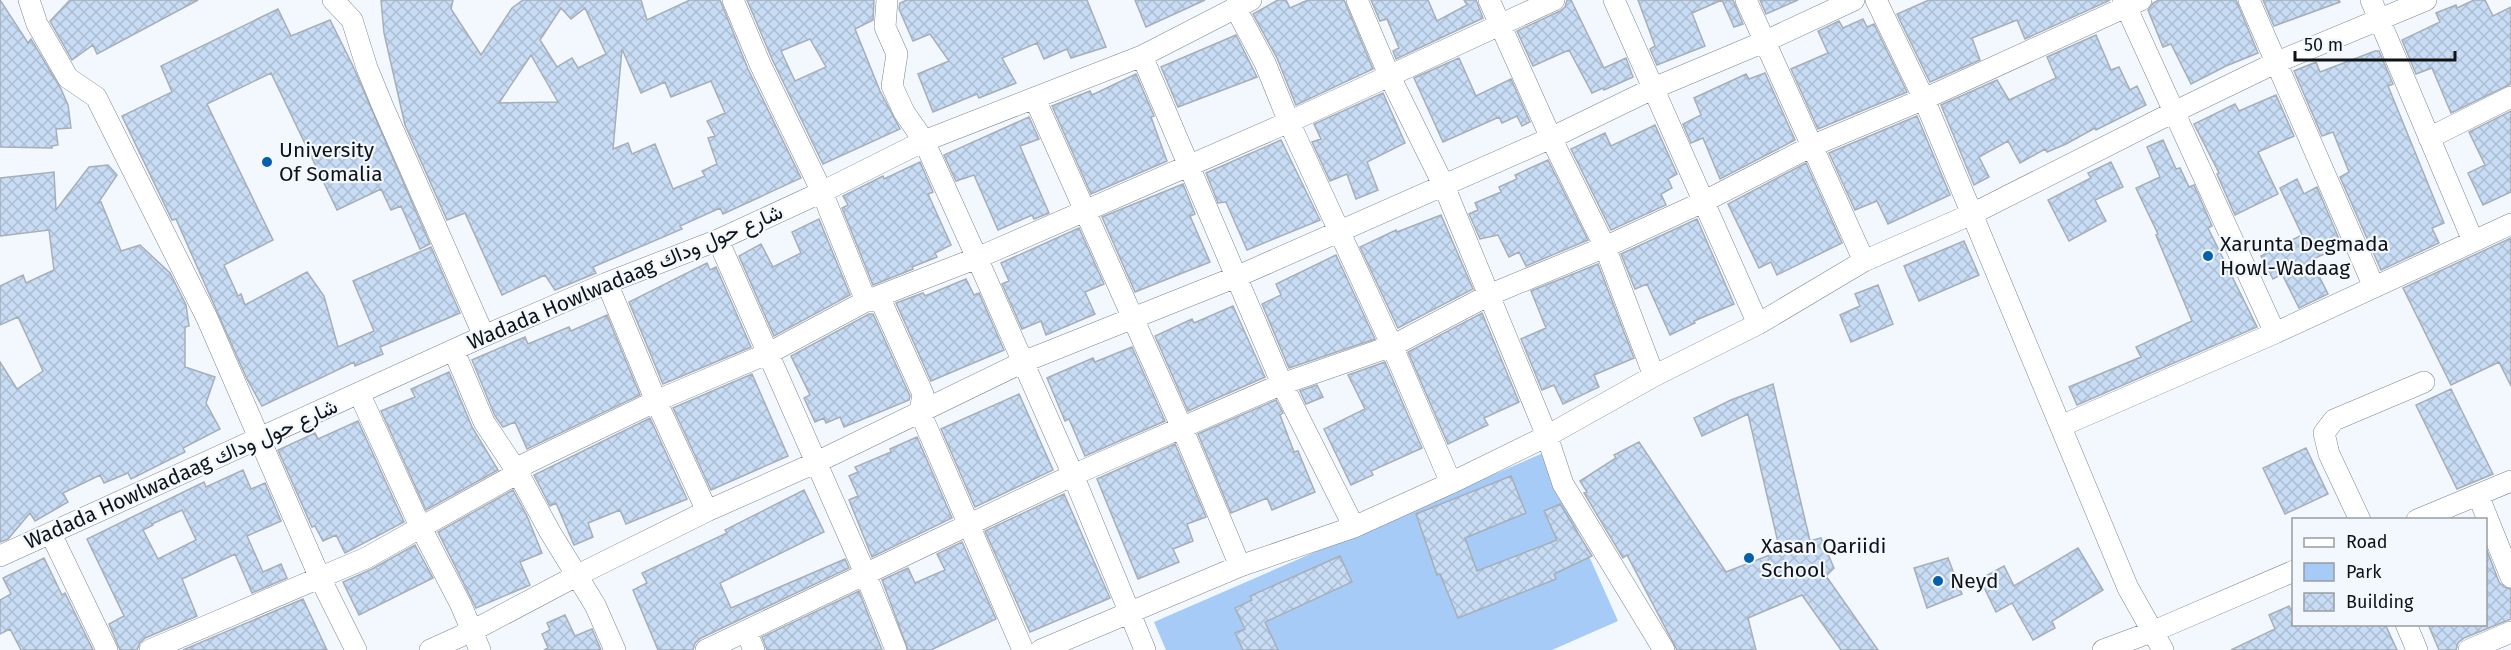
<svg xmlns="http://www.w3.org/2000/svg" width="2511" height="650" font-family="'Fira Sans',Vazirmatn,sans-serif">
	<defs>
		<pattern id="building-cross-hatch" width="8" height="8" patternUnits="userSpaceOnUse" patternTransform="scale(1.5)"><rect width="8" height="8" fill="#c8ddf5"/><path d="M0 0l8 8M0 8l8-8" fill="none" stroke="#abbdd1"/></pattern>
	</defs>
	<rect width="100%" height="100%" fill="#f2f8fe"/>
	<path fill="#a6cbf6" d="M1543,453L1618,621L1552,650H1278L1265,622L1352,582L1340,556L1251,596L1252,600L1235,608L1245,629L1235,633L1243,650H1166L1154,622Z"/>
	<path fill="url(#building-cross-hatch)" stroke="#a6aeb8" stroke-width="1.5" fill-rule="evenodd" d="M0,0L28,43L31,39L61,89L68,105L71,128L56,129L58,145L52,146V148L0,147Z
		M70,0H198L97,54L93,45L72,60L50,21Z
		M381,0H453L451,9L481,55L512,8L523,0H641L647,20L690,0H720L748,69L801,178L723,214L720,208L680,226L682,229L593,267L596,273L555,290L545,275L502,295L465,213L447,220L405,125L384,33ZM561,8L571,19L585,8L606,54L578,68L572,58L557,67L540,40ZM622,49L641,93L665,82L671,97L711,81L725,113L707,121L715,136L708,138L717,164L702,171L705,176L673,189L655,144L632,154L628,143L613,149ZM531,55L558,102L499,103Z
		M747,0H874L873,20L855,29L880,91L900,129L823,164L772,59ZM810,39L826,67L795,81L781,51Z
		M907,0H1087L1106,47L1071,58L1067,49L1044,59L1037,43L1002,58L1016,83L979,98L977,94L933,112L918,74L949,61L930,34L913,41L899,9L900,3Z
		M1135,0H1205L1146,27Z
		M1278,0H1286L1290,8L1308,0H1344L1373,69L1296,105L1277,58L1253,14Z
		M1371,0H1428L1437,21L1467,5L1464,0H1476L1483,18L1396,59L1393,51L1399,48L1387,19L1380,21Z
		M1567,0H1571L1604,68L1626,58L1633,77L1604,90L1603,88L1592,93L1569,50L1533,66L1517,31L1560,11L1565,7Z
		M1638,0H1733L1743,24L1734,27L1722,0L1692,13L1705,46L1657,65L1650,49L1655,46Z
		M1760,0H1798L1766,14Z
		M1929,0H2110L2025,39L2017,20L1972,38L1980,60L1930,82L1897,14Z
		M2159,0H2236L2258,53L2226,66L2191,84L2171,44L2163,47L2148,10L2153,3Z
		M2263,0H2339L2340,2L2274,26Z
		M2474,0H2485L2493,16L2511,7V84L2451,113L2432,68L2416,74L2402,40L2440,22L2436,13L2456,5L2457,8Z
		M278,9L291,36L330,20L352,64L430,244L420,249L401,206L391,210L381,189L337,210L271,73L207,104L273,240L224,265L238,296L241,294L245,305L307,272L324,296L338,347L374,331L353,281L431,247L460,313L380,347L383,354L355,366L354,362L262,406L247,379L176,219L172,220L122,116L172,92L161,66Z
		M1863,19L1867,27L1874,24L1907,92L1818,129L1791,69L1828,53L1818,31L1839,21L1843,28Z
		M1236,35L1257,77L1178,107L1161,67Z
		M2096,35L2111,70L2119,67L2130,90L2137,86L2146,105L2096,130L2095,128L2066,144L2047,152L2045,149L2020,163L2008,141L1979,157L1989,177L1974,185L1941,105L1997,80L2009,100L2056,78L2047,57Z
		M2375,51H2379L2393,84L2388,86L2444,223L2432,228L2439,243L2381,270L2340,177L2349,172L2333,132L2322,136L2294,71L2316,62L2320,72Z
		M1459,58L1476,96L1511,79L1530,122L1522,126L1517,116L1502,123L1499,117L1443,142L1414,78Z
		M1765,73L1795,140L1720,179L1703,138L1691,143L1683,124L1701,115L1694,98L1746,74L1749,79Z
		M1136,74L1154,116L1151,117L1167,161L1091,194L1052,106L1090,91L1092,95Z
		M1383,93L1405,143L1367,162L1378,190L1356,199L1347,174L1330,181L1312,142L1321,139L1314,124Z
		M2276,95L2294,136L2258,152L2278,194L2235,215L2217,174L2219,173L2194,124L2235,104L2239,111Z
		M2511,111V192L2483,205L2468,173L2485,165L2469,132Z
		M1917,116L1950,195L1888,224L1877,201L1855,210L1829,153Z
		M1029,117L1039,139L1020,146L1049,213L1034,219L1032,215L998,230L974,175L956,181L944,155Z
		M1655,125L1677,174L1668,179L1672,188L1661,194L1666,205L1611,230L1571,149L1605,133L1611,146Z
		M1281,140L1320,220L1247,250L1226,202L1218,203L1206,173Z
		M2163,140L2176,169L2180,168L2189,187L2194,185L2212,226L2208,228L2257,327L2077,405L2069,387L2141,357L2136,347L2192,321L2156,235L2158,234L2136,188L2160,177L2147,147Z
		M1548,160L1588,240L1526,266L1519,252L1509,257L1498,235L1480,239L1469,214L1478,210L1475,203L1501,192L1499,187L1517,179L1515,175Z
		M920,162L933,192L928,194L951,245L935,253L937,257L912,267L913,269L873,285L842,208L848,205L843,196L883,176L884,179Z
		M2111,162L2123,187L2095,200L2106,221L2069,241L2048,200L2091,178L2088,173Z
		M1806,163L1842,243L1777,275L1771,262L1759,268L1728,204Z
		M108,165L117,175L98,203L101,202L121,251L140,245L170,273L186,305L189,326L185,327V367L215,377L206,403L220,429L183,448L185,452L131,479L128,473L104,483L100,475L63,493L68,502L35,521L30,513L8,539L0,542V362L17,389L43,371L18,317L0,325V286L23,275L26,283L54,270L49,230L0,236V178L54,172L56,210L89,167Z
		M2297,179L2304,194L2317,187L2342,246L2311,260L2328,294L2299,308L2282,274L2273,279L2261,256L2302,235L2280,188Z
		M1183,184L1195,214L1190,216L1210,262L1135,292L1102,217Z
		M1441,215L1473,289L1398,328L1360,247L1396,230L1397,232Z
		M819,219L850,295L774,336L739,256L761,244L773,267L801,253L792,232Z
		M1697,219L1734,304L1694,321L1695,323L1670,335L1647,284L1635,289L1621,254Z
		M1079,228L1104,284L1085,292L1095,314L1046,335L1041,321L1022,329L1002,284L1009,281L1001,263Z
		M2511,238V386L2499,362L2451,385L2403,288Z
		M1964,241L1979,275L1919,301L1904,266Z
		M1336,255L1375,339L1289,368L1262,304L1281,295L1276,284Z
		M707,263L710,270L716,267L751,347L663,384L629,302Z
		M1598,264L1634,358L1594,375L1599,387L1563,404L1554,385L1542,390L1521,339L1546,328L1531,291Z
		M966,279L974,295L979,293L1004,350L931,381L896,303L923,293L925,296Z
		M1878,285L1893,324L1851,342L1840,315L1860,306L1855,294Z
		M1233,306L1265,377L1188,411L1155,336L1192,319L1194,323Z
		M1482,313L1519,402L1484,418L1488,425L1448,444L1408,352Z
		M869,314H873L910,396L909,400L844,427L840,417L826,423L824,418L815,422L804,398L810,395L791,356Z
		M607,315L640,395L527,449L515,422L503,427L495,416L472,360L525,337L528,344L569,327L571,331Z
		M1132,347L1165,421L1085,456L1069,419L1065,421L1047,378L1093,358L1095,362Z
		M1385,362L1422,448L1371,471L1373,475L1351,485L1324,429L1365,409L1348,375Z
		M449,372L472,427L498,470L426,510L381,411L415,397L411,389Z
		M752,374L788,456L711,490L673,408Z
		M1773,384L1810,541L1821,538L1834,568L1826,576L1878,650H1841L1802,595L1748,618L1756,650H1677L1627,555L1623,558L1584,493L1587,492L1580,481L1616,458L1614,455L1639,442L1726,572L1780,551L1748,414L1702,436L1694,418L1731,400Z
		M1317,385L1323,397L1306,404L1300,391Z
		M2451,389L2493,474L2457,489L2416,405Z
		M1019,394L1053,470L975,507L941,429Z
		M1276,400L1283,413L1280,415L1294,452L1298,451L1315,492L1272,510L1267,498L1231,513L1198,434Z
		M650,418L687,499L626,524L620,510L588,523L593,537L574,545L556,503L550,506L534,475Z
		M358,421L404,522L345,553L336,535L323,541L315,526L312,527L278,450L315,433L318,439Z
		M917,437L952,518L872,557L849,500L858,496L849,476L858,472L855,467L891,452L890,449Z
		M1175,444L1206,517L1187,524L1193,541L1173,549L1179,562L1138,579L1097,479Z
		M2306,448L2328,494L2285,514L2263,468Z
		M243,470L251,489L265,483L281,521L247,536L263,572L281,564L287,578L252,593L235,554L182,579L197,616L145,638L140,643L137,650H120L109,624L124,616L87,539L204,482L206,487ZM182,510L196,540L158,559L143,530L153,525L152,524Z
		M1511,476L1526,513L1465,538L1477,571L1557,540L1544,511L1560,504L1592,556L1554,574L1556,579L1458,618L1440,574L1437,575L1416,514Z
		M513,490L527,516L542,553L520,562L530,585L476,608L438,532Z
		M804,490L824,532L720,583L731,608L845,559L849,568L701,638L695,643L693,650H658L633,590L647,583L642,573L727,533L725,530Z
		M1064,494L1110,598L1030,632L985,531Z
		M962,542L996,619L931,650H908L882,580L908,568L915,583L945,570L937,554Z
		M415,545L433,578L359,615L343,582L372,569Z
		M2078,548L2103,590L2052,621L2055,628L2033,640L2012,603L1996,612L1980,579L2004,566L2014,586Z
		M2486,548L2499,582L2504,587L2511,589V619L2464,638L2458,643L2456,650H2439L2428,624H2486Z
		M1340,556L1352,582L1265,622L1278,650H1243L1235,633L1245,629L1235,608L1252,600L1250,596Z
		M44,558L62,595L65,593L93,650H21L10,629L0,634V600L11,594L3,578Z
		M1948,558L1962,594L1927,608L1914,568Z
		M859,591L882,650H767L762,637Z
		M303,599L327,650H183Z
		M2289,606L2294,615V624H2385L2397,650H2231L2275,629L2269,615Z
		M565,615L575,636L592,629L601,650H544L548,648L542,634L550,630L547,623Z"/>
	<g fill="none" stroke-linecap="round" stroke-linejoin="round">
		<g stroke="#7f8690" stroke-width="22">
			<path id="minor" d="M29,0L37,24L68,78L96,97L207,318L320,578L356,650
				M333,0L352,20L367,68L383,107L484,336
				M733,0L760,64L822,192L866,301H881L923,394L920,412L1023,650
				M887,0L885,27L897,54L892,86L904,112L924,141L977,258L1073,475L1145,650
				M1357,0L1389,75L1444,186L1547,436L1563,484L1664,650
				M1489,0L1551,138L1605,247L1654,376
				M1614,0L1758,324
				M1746,0L1864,261
				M1876,0L1924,99L2128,588L2163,650
				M2123,0L2275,333
				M2249,0L2374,287
				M2371,0L2473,241
				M1235,7L1265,63L1289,122L1392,346L1451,483
				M1142,56L1282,384L1354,527
				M1035,99L1182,428L1240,566
				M2429,138L2511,97
				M718,240L865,573L896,650
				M607,283L656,401L707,511
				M454,351L484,422L518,473L550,532L595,605L615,650
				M359,393L420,526L461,605L480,650
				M2061,426L2275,333L2511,224
				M2478,495L2511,577
				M2360,520L2329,454L2324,433L2334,420L2424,382
				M2417,520L2511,481
				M51,534L107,650
				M0,556L484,336L607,283L718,240L822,192L924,141L1142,56L1251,0
				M2406,624L2417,650
				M746,631L754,650
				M150,650L366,558L518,473L525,464L656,401L769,353L866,301L977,258L1289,122L1554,0
				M430,650L472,631L578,575L707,511L815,463L1023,362L1236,277L1551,138L1654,88L1766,41L1854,0
				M706,650L1073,475L1282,384L1392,346L1489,295L1605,247L1705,201L1814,145L1924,99L2141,0
				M1041,650L1240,566L1354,527L1451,483L1547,436L1654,376L1758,324L1864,261L1972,214L2174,112L2275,63L2426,0
				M2103,650L2154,631L2294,571
				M2469,650L2511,632"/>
		</g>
		<use href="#minor" stroke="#fff" stroke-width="21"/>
	</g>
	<g fill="#065fac" stroke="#f2f8fe" stroke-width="2">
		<circle cx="267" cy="162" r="6"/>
		<circle cx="2208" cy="256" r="6"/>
		<circle cx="1749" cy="558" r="6"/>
		<circle cx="1938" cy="581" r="6"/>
	</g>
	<g text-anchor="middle" stroke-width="4.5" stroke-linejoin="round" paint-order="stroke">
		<g font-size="21" fill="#101316" stroke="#f2f8fe" text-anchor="start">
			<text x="279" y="157">University<tspan x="279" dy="24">Of Somalia</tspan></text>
			<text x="2220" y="251">Xarunta Degmada<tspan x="2220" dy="24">Howl-Wadaag</tspan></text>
			<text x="1761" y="553">Xasan Qariidi<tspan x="1761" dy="24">School</tspan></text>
			<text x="1950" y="588">Neyd</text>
		</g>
		<g font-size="21" fill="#101316" stroke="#f2f8fe">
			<text transform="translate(625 277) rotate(-23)" y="7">Wadada Howlwadaag شارع حول وداك</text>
			<text transform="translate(181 474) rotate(-24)" y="7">Wadada Howlwadaag شارع حول وداك</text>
		</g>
	</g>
	<rect x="2292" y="518" width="195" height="108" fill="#f2f8fe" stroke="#989ca1" stroke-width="1.5"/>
	<rect x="2304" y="538" width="30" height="9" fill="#ffffff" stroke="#989ca1" stroke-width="1.5"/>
	<text x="2346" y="548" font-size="18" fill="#101316">Road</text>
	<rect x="2304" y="563" width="30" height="18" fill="#a6cbf6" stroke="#989ca1" stroke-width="1.5"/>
	<text x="2346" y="578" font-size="18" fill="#101316">Park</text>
	<rect x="2304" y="593" width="30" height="18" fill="url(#building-cross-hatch)" stroke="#989ca1" stroke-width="1.5"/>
	<text x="2346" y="608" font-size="18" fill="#101316">Building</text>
	<path d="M2295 51v9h160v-9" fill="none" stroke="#101316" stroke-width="3"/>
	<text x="2304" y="51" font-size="18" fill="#101316" stroke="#f2f8fe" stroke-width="4.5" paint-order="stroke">50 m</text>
</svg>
